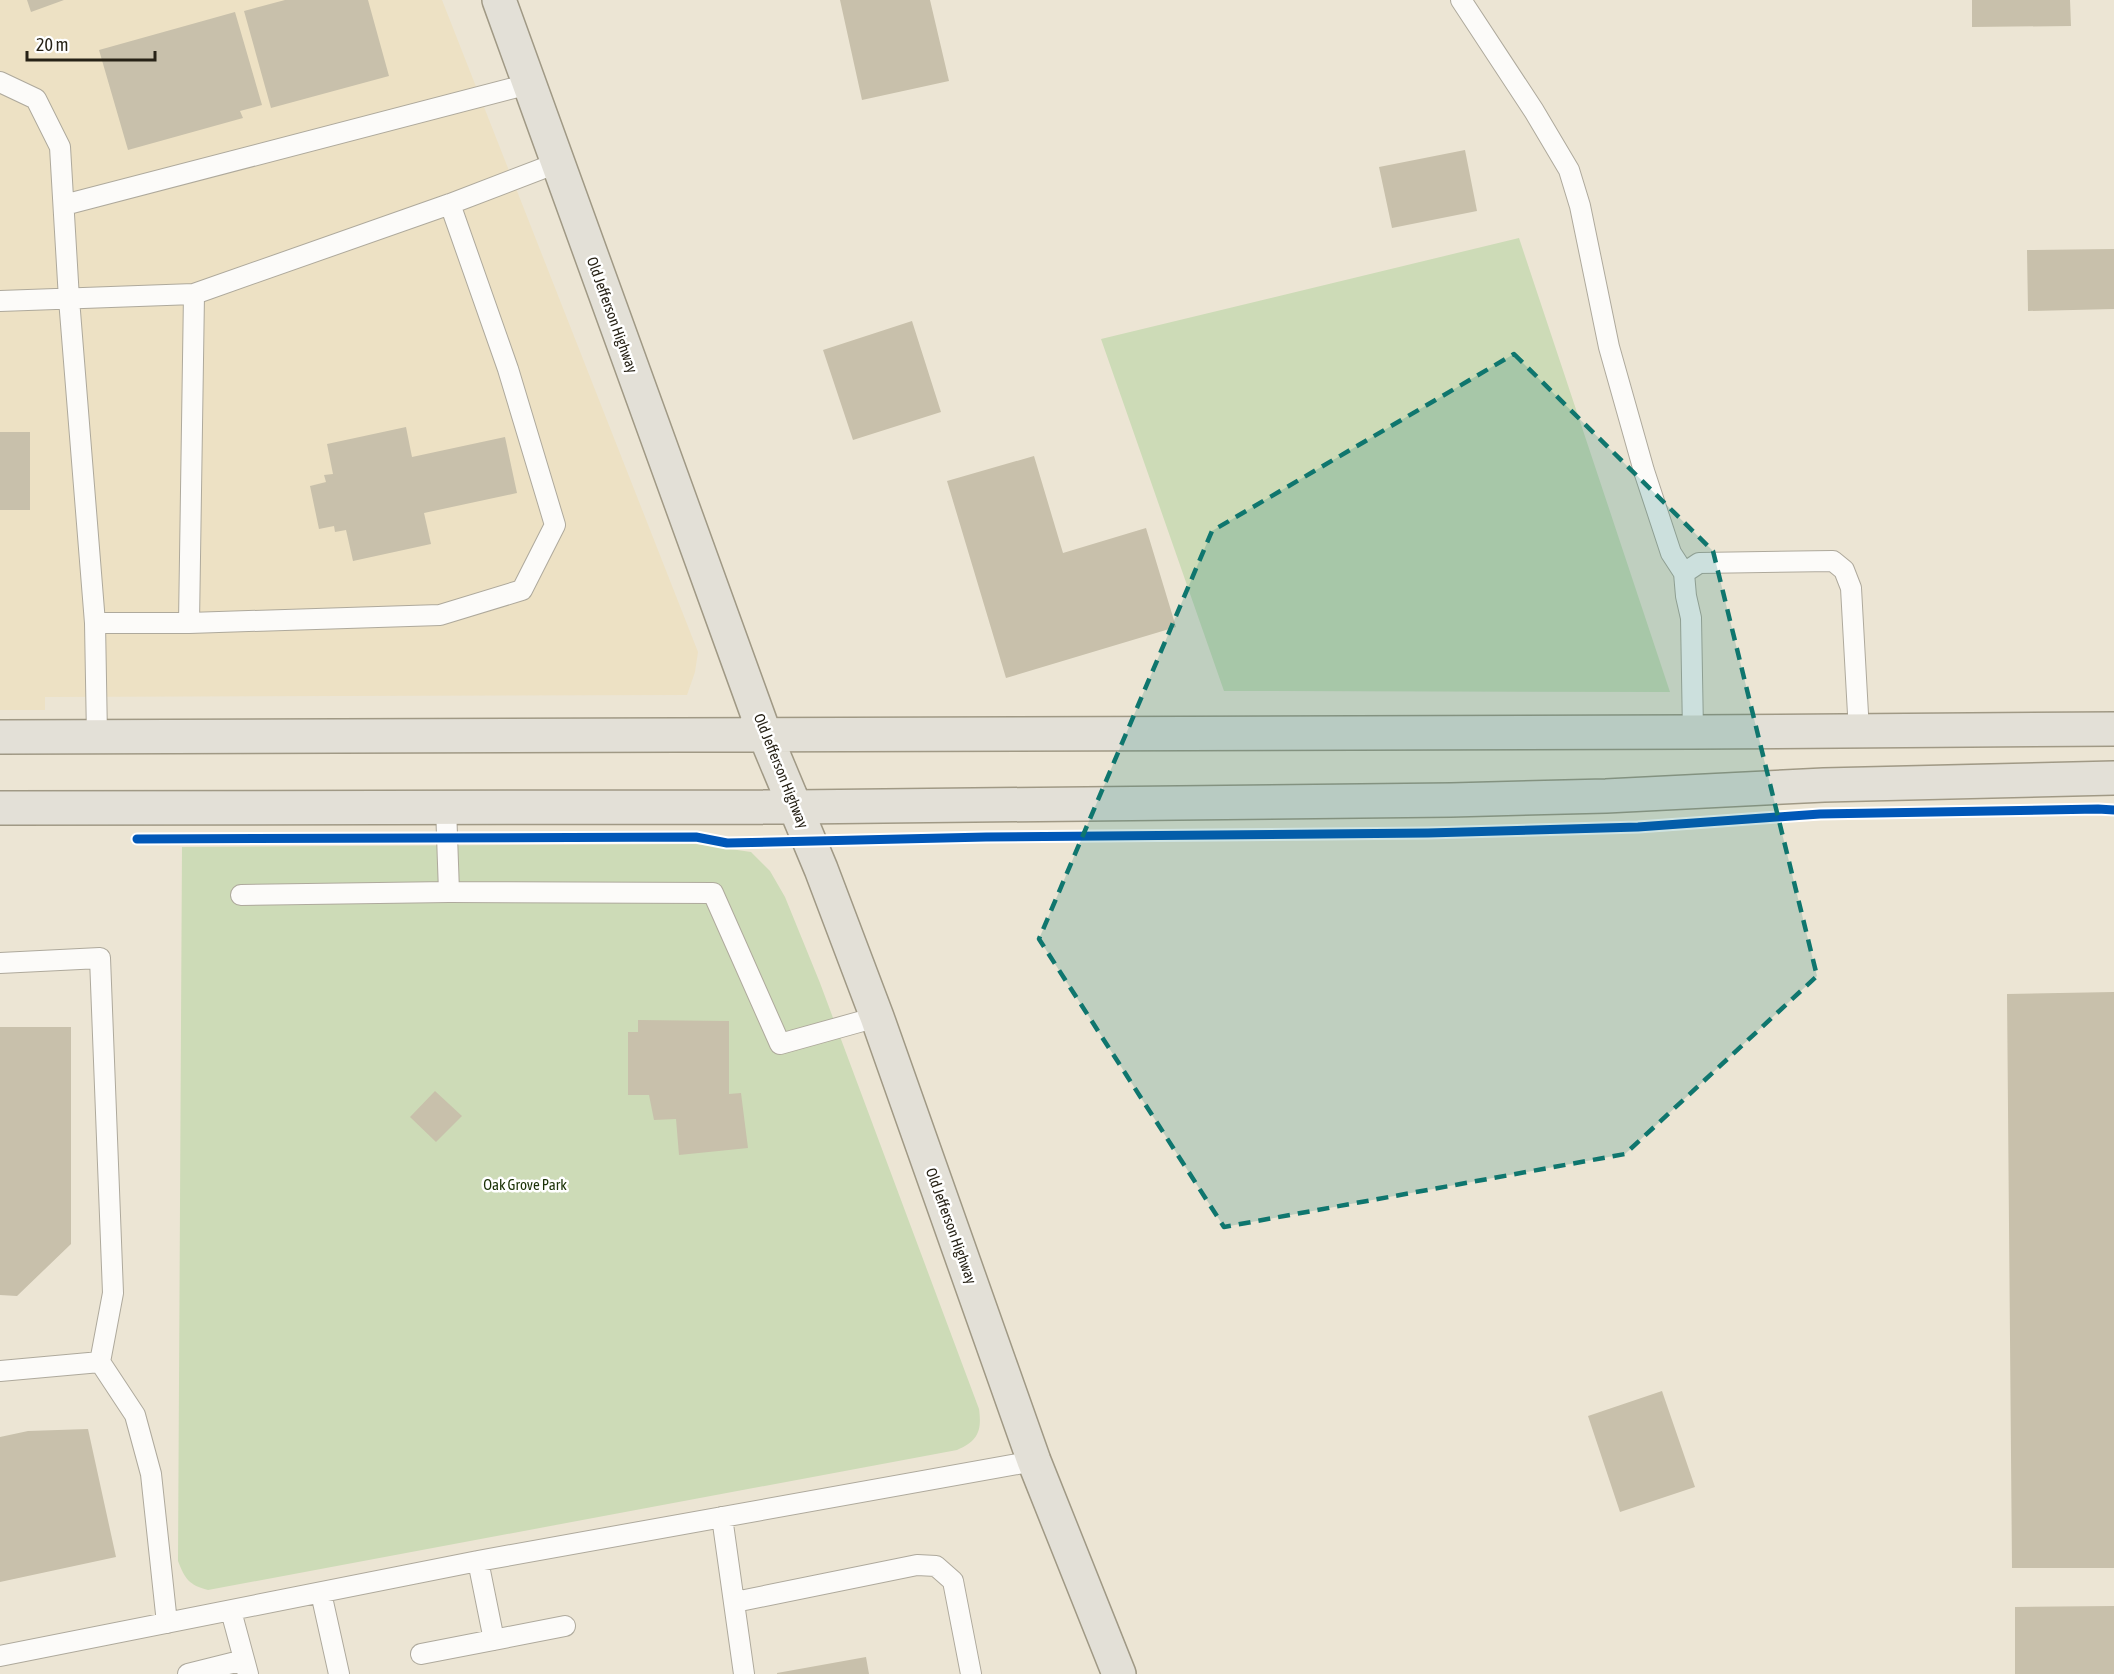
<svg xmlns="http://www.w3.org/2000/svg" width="2114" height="1674" font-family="'Asap Condensed',sans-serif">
	<rect width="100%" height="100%" fill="#ece5d4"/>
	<path fill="#ede1c4" d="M0,0H442L698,652L695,672L687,695L45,697V710H0Z"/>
	<path fill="#cddbb7" d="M1519,238L1670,692L1224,691L1101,339Z
		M696,844L751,852L770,871L785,897L820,983L979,1409C982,1431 978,1441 957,1450L208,1590C189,1585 185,1579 178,1561L182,847Z"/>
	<path fill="#c8c0ab" d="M27,0H64L31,12Z
		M285,0H368L389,76L271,108L244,11Z
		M840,0H930L949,81L862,100Z
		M1972,0H2070L2071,26L1972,27Z
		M235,12L262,105L240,111L243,118L128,150L99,50Z
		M1465,150L1477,211L1392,228L1379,167Z
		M2114,249V309L2028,311L2027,250Z
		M912,321L941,412L853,440L823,350Z
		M406,427L412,457L505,437L517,493L424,513L431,544L353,561L346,530L335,532L334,526L319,529L310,486L326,482L324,475L333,474L327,444Z
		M0,432H30V510H0Z
		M1034,456L1063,553L1146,528L1176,627L1006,678L947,481Z
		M2114,992V1568H2012L2007,994Z
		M638,1020L729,1021V1094L741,1093L748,1148L679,1155L676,1119L654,1120L649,1095H628V1032H638Z
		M0,1027H71V1244L17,1296L0,1295Z
		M435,1091L462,1116L436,1142L410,1117Z
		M1662,1391L1695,1487L1620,1512L1588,1416Z
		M88,1429L116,1557L0,1582V1437L28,1431Z
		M2114,1606V1674H2015V1607Z
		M866,1657L869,1674H777V1673Z"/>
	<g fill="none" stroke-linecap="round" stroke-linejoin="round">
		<g stroke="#aea99c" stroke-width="22">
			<path id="service" d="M1461,0L1534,111L1569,170L1580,206L1609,347L1644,471L1671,553L1684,573
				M0,82L36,99L60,147L69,299L95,623L97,737
				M64,205L529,84
				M0,301L194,294
				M95,623H189L194,294L450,204L557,163
				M189,623L440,615L522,590L555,525L508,369L450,204
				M1693,732L1691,618L1686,596L1684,573L1699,563L1833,561L1844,570L1851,588L1859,732
				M446,807L449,892
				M241,895L449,892L713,893L780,1044L877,1017
				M0,963L100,958L113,1293L100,1362L0,1371
				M100,1362L135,1415L151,1474L167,1623
				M722,1517L744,1674
				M478,1561L494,1640
				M321,1593L339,1674
				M735,1602L917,1565L936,1566L953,1581L971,1674
				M231,1611L248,1674
				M421,1654L565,1626
				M0,1656L478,1561L1034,1461
				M188,1674L244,1660"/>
		</g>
		<g stroke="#a09985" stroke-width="36">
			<path id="primary" d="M499,0L765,735L821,869L877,1017L1034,1461L1119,1674
				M0,737L1693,732L2114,729
				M0,808L795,807L1451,800L1606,796L1824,785L2114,778"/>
		</g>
		<use href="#service" stroke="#fcfbf9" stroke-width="20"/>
		<use href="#primary" stroke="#e3e0d7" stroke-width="33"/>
		<g stroke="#fff" stroke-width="13">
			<path id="cycleway" d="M137,839L696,837L727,843L986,837L1428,833L1638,827L1820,814L2098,809L2114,810"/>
		</g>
		<use href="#cycleway" stroke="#0057b8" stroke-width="9"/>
	</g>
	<path fill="#0f766e" fill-opacity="0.2" stroke="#0f766e" stroke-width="4.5" stroke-dasharray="12 8" stroke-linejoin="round" d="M1514,354L1713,551L1817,976L1625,1154L1224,1227L1039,939L1212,531Z"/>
	<g text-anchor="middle" stroke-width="5" stroke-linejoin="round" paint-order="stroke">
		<g font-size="15" fill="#272216" stroke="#fff">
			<text transform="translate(612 315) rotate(70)" y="5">Old Jefferson Highway</text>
			<text transform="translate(781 771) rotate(68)" y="5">Old Jefferson Highway</text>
			<text transform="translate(951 1226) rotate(70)" y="5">Old Jefferson Highway</text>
		</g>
		<g font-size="15" fill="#1b3207" stroke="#fff">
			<text x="525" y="1190">Oak Grove Park</text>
		</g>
	</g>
	<path d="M27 51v9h128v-9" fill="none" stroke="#272216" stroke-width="3"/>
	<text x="36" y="51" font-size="18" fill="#272216" stroke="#ffffff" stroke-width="4.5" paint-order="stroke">20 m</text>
</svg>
